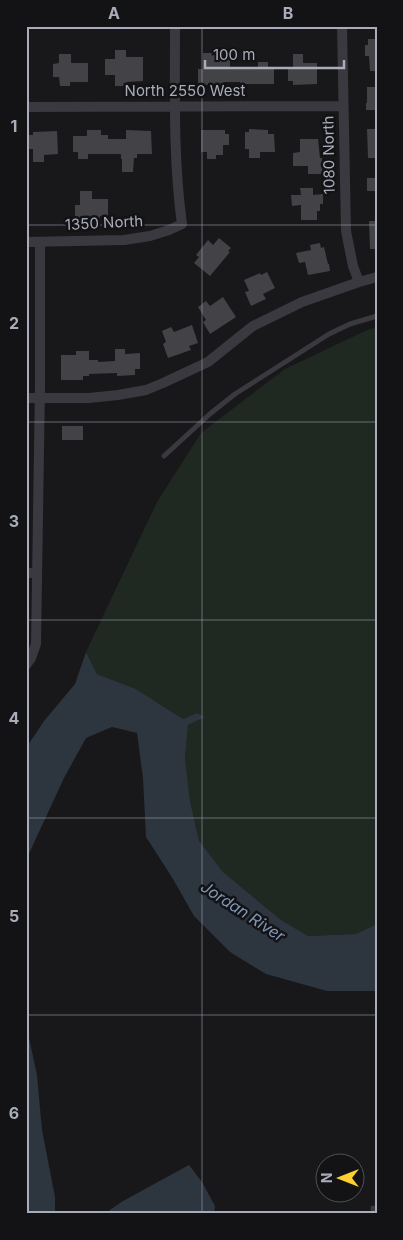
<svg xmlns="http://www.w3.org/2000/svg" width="403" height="1240" font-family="Inter,sans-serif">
	<rect width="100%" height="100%" fill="#18181a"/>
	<path fill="#1f2922" d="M377,327V924L356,934L308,936L281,920L223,872L199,842L190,801L185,758L188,725L205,717L197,713L183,719L136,689L97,674L86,652L157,502L201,433L285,369L365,331Z"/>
	<path fill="#2d353f" d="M86,652L97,674L136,689L183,719L197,713L205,717L188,725L185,758L190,801L199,841L223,872L281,920L308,936L356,934L377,924V991H327L266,974L230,952L194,916L173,879L146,837L143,778L137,733L112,727L86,738L64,778L26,860V748L44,721L75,684Z
		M26,1024L37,1075L42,1130L55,1197V1214H26Z
		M189,1165L202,1182L215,1206L214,1214H104L123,1201Z"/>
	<path fill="#424247" d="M368,39H377V71H370L369,56H365V45H368Z
		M115,50H126V57H143V81L127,82V86H115V75H105V59H115Z
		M203,53H215V59H230V69H258V62H268V67H274V84H240V82H224V85H203V83H198V69H203Z
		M59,54H71V63H88V82H70V86H60L59,77H53V64L59,63Z
		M293,54H303V63H317V84L293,85V81H288V69H293Z
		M367,87H377V110H366V103H367Z
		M249,129L268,130V134H274L275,152H260V158H249V149H245V132H249Z
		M367,129H377V158H368Z
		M87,130H101V135H108V139H126V130L151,131L152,154H137V158H134L133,172H122V159H121V154H88V159H78V152H73V136H87Z
		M201,130H225V134H229V145H223V155H216V159H207V152H201Z
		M57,131L58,154L44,155V162H33V149H28V135H33V132Z
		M300,139H318L320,158H322L323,174H308V166H293V153L300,152Z
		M367,178H377V191H367Z
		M300,188H313V195L323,194V204H320V211H317V220H301V205L292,206L291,195H301Z
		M80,191H92V199H108V216H100V218H90V220H75V205H80Z
		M369,221H377V249H370Z
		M219,238L231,248L228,251L230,252L210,276L194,263L199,257L196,255L208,240L213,245Z
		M320,243L321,248L324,247L328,264H329L330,271L308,275L305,262L299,263L296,253L311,250L310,245Z
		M267,272L275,288L263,294L266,299L251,306L245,292L249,291L244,280L260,273L261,275Z
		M223,297L236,317L210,334L203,322L206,320L198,307L206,301L210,306Z
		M192,325L198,343L189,346L191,350L168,358L163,344L166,342L162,331L171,327L174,332Z
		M115,349H125V354L140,353V369H135V375L117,376V373L89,374V376H83V380H61V355H76V351H89V360H98V362L115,361Z
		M62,426H83V440H62Z"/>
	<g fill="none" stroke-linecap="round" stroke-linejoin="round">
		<path stroke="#39393f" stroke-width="5" d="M164,456L211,413L235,394L329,334L350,324L377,316
			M373,1208L374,1214"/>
		<path stroke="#39393f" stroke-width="10" d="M342,26L346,231L353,266L359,282
			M26,107L343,106
			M26,242L124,240L150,236L169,230L182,224C173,159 175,92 175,26
			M26,398H89L118,395L146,390L163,383L208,362L253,326L302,302L359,282L377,277
			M26,573H37
			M26,665L31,658L36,644L40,386V242"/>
	</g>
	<path fill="none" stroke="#a9adbb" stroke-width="1" stroke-opacity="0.55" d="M202,26V1214M26,225H377M26,422H377M26,620H377M26,818H377M26,1015H377"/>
	<g text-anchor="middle" stroke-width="5" stroke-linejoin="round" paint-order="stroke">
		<g font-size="15" fill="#a9adbb" stroke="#131315">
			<text x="185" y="96">North 2550 West</text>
			<text transform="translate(329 155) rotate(-91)" y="5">1080 North</text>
			<text transform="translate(104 223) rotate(-3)" y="5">1350 North</text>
		</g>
		<g font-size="16" font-style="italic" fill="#7f96b7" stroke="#131315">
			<text transform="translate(243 911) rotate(33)" y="6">Jordan River</text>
		</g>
	</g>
	<rect width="403" height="1240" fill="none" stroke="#131315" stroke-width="55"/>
	<g transform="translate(340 1178) rotate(270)"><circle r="24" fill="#131315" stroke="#4f5157"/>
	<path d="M0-4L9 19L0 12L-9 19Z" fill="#fcd02e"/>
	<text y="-8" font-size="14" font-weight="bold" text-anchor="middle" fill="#a9adbb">N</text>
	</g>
	<path d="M205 60v8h139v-8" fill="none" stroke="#a9adbb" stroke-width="2.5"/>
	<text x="213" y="60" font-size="15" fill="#a9adbb" stroke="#131315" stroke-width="4" paint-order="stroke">100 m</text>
	<rect x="28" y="28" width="348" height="1184" fill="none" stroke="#a9adbb" stroke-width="2"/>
	<g font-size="16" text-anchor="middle" font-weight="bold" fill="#a9adbb">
		<text x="114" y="19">A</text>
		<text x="288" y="19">B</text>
		<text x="14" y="132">1</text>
		<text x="14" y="329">2</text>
		<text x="14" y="527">3</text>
		<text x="14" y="724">4</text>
		<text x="14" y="922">5</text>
		<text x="14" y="1119">6</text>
	</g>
</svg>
